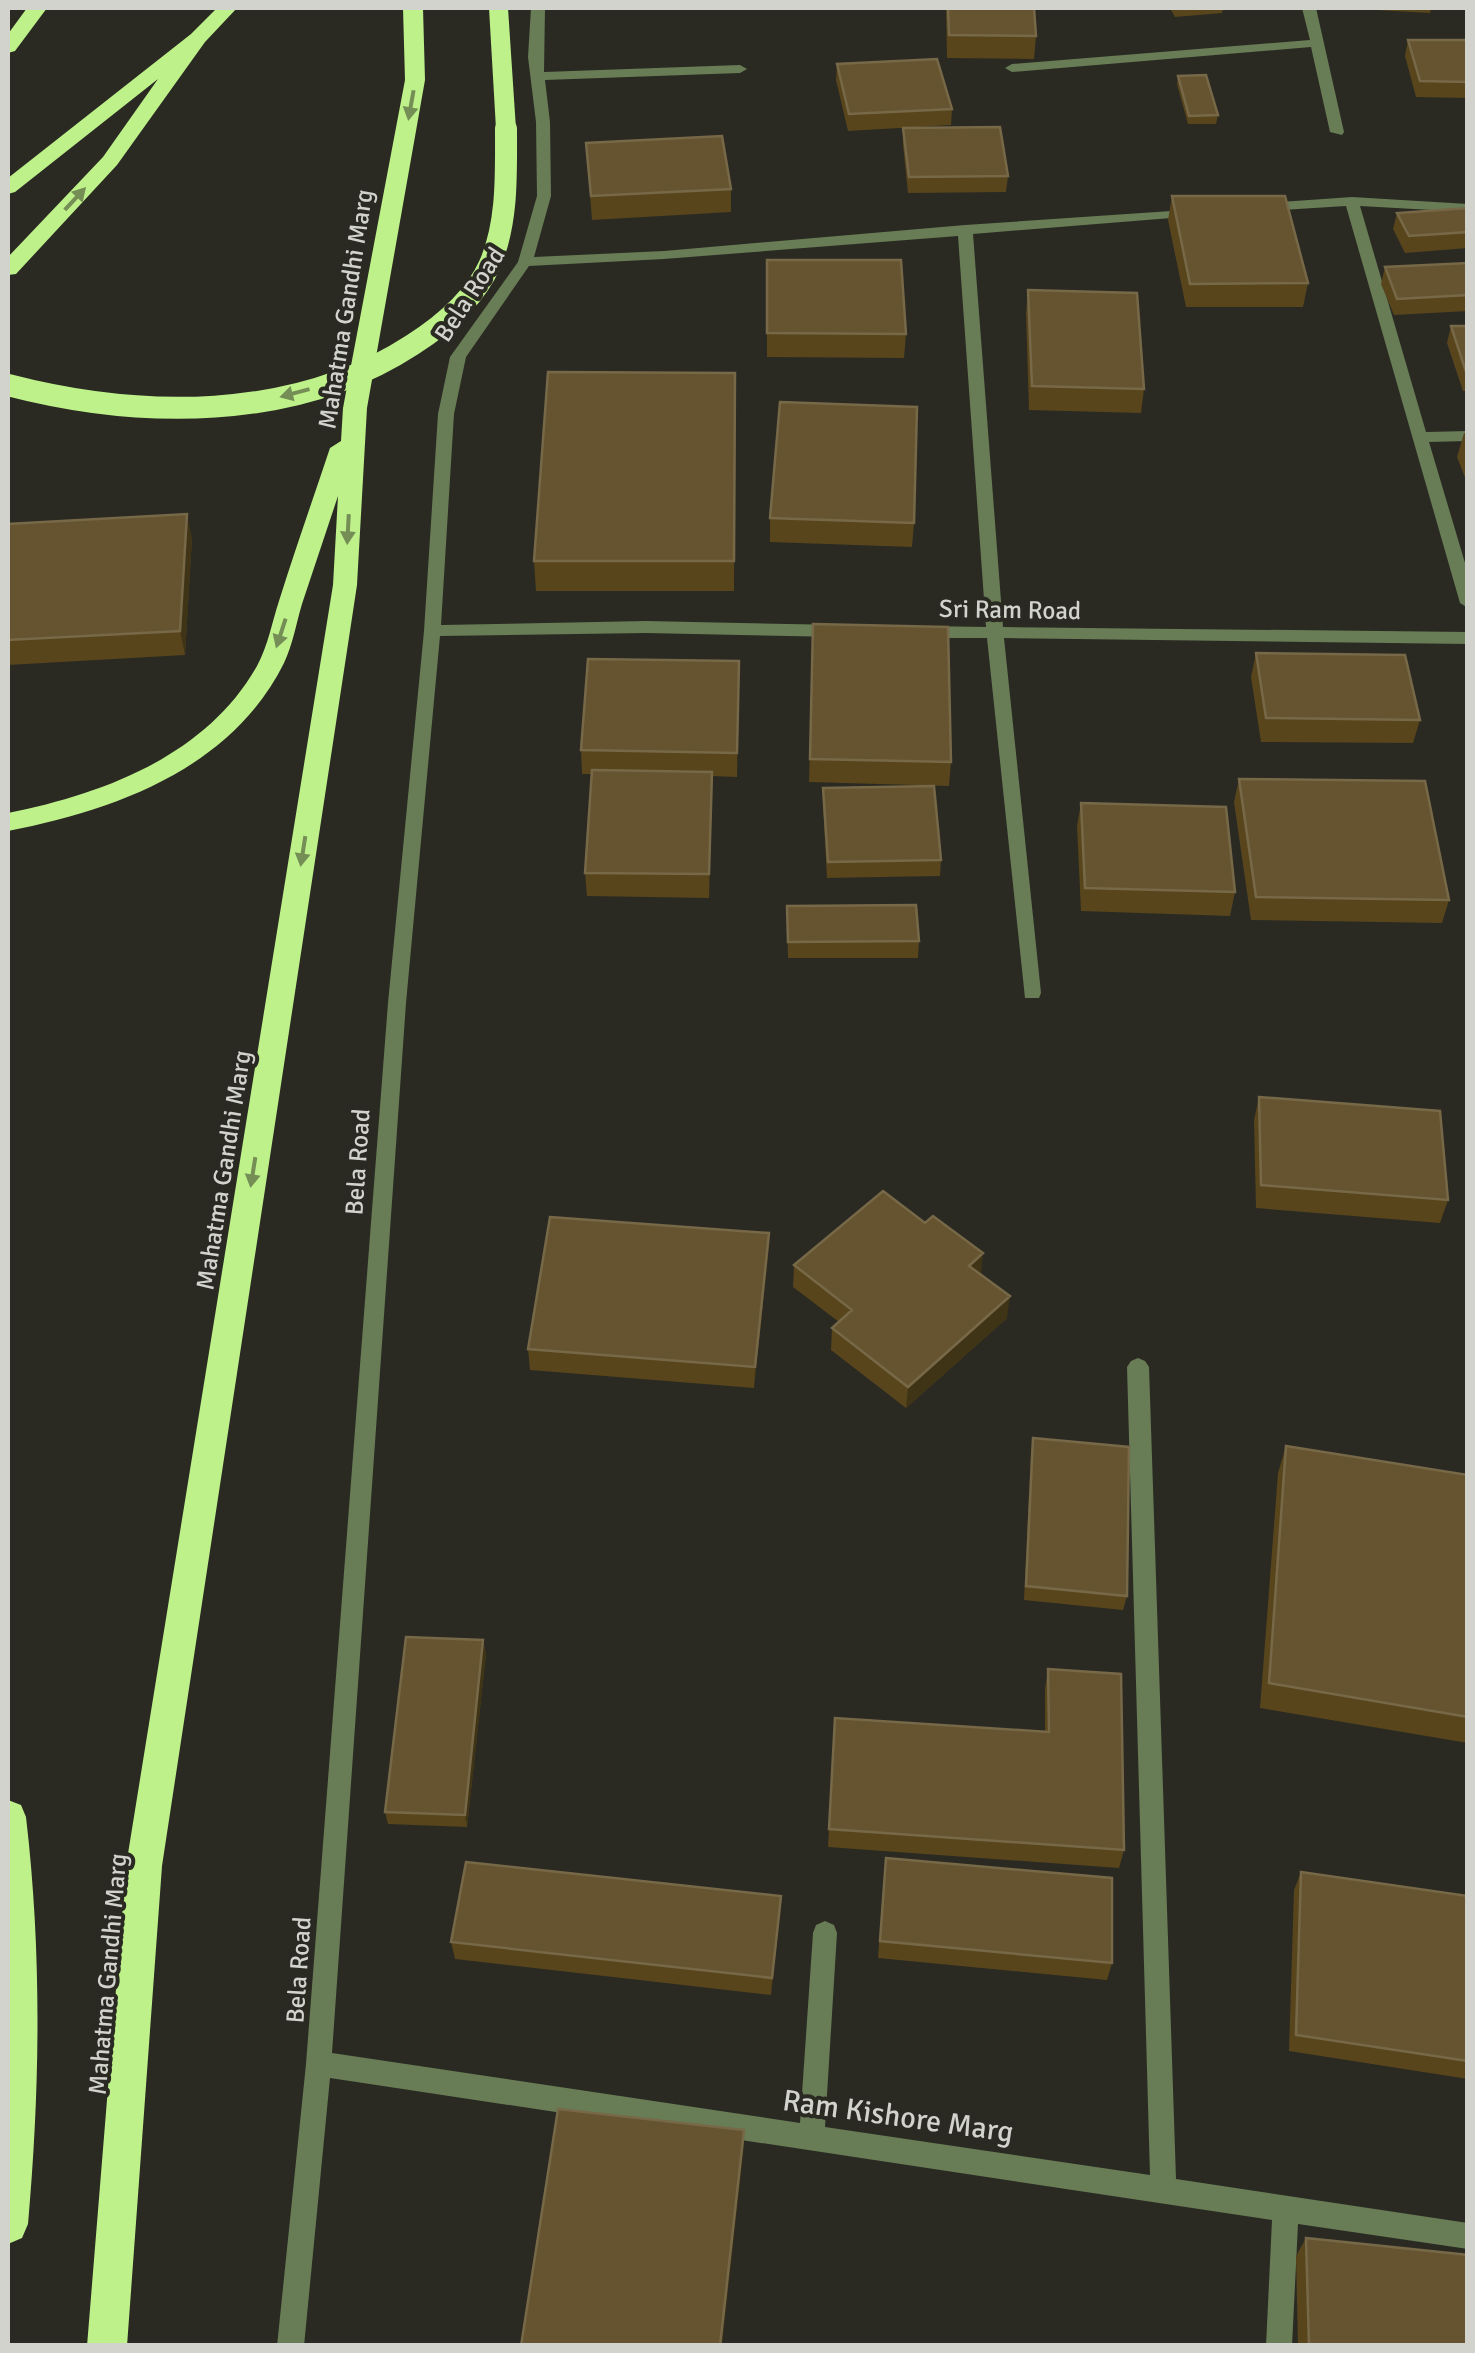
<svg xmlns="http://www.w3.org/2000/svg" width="1475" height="2353" font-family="Signika,sans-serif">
	<rect width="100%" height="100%" fill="#2a2a23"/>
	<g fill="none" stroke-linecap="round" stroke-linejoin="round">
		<path fill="#687c55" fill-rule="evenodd" d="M531,8H545L544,72L740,65L747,69L740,73L545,80L550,122L551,196L534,257L664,251L965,225L1201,209L1203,212L1196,216L973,234L1003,627L1468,632V644L1004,638L1041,993L1039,998H1025L987,638H925L917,632L925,626L986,627L958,236L664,259L529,266L466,357L454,414L441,625L646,621L841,625L849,631L841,637L646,633L440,636L406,1003L332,2053L800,2123L813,1933L816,1925L825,1921L834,1925L837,1933L825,2127L1150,2175L1127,1367L1131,1361L1138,1358L1145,1361L1149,1367L1176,2179L1468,2223V2249L1298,2224L1292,2346H1266L1272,2220L330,2078L304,2346H277L306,2064L388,1003L424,631L438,414L450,357L518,262L537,196L536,122L528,57Z
			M1302,8H1316L1344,132L1342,135L1330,132L1311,47L1012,72L1005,68L1012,64L1310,40Z
			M1352,197L1468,204V212L1360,206L1426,432L1468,431V441L1429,442L1468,573V608L1460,603L1346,206L1265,211L1258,207L1265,203Z"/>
		<path fill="#bef18a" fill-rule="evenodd" d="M27,8H47L15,51L8,53V34Z
			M217,8H237L205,42L117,165L16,274L8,275V257L103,157L158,79L15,192L8,194V178L191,34Z
			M403,8H423L425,80L367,408L357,585L162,1866L127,2346H87L126,1866L333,585L338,496C326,532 314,568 302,604C296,624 293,644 284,663C232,768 116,810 8,831V813C103,794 206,756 257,666C268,646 272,622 279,601C295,550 313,499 330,448L341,441L343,408L405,80Z
			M489,8H508L516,129L506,135L496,129Z
			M8,1800L21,1805L26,1817C42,1953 40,2088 28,2224L22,2238L8,2244Z"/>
		<path stroke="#bef18a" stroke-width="22" d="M8,385C139,419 294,422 412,345C442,326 475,298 490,264C508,222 506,174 506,129"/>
	</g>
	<path fill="#58451c" d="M946,8H1034L1036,36L1034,59L947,58Z
		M1170,8H1223L1222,13L1175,17Z
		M1340,8H1431L1430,13Z
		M1408,40H1468V98L1416,97L1405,56Z
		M837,64L952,109L951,125L848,131L836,80Z
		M1178,76L1218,115L1216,124H1188L1177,84Z
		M903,128L1008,176L1006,192L908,193L903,145Z
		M586,143L731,189V212L592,220Z
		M1172,196L1308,283L1303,307H1186L1168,220Z
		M1468,208V248L1405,253L1393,229L1397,213Z
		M767,260L906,334L904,358L767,357Z
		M1468,263V311L1394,315L1381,284L1385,267Z
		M1028,290L1144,389L1141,413L1029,410L1026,314Z
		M1451,326H1468V391H1463L1447,343Z
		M735,373L734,591H536L534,561Z
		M1464,433H1468V485L1457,457Z
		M770,518L914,523L912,547L770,542Z
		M8,524L192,538L185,655L8,665Z
		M813,624L951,762L949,786L809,782Z
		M1256,653L1420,720L1413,743L1261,742L1251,677Z
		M739,661L737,777L712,776L709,898L587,896L585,873L592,774H582L581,750Z
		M1239,779L1449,900L1442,923L1251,920L1234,802Z
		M823,788L941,860L940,876L827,878L823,804Z
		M1081,803L1235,892L1230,916L1081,911L1077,826Z
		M787,906L919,941L918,958H788Z
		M1259,1097L1448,1200L1440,1223L1256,1208L1254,1120Z
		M769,1233L768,1255L754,1388L530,1370L528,1349Z
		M794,1265L981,1275L1007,1318L906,1408L831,1350L832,1328L839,1322L793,1287Z
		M1033,1438L1127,1596L1123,1610L1024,1600L1031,1453Z
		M1286,1446L1468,1475V1743L1260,1708L1278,1473Z
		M483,1640L486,1654L467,1827L388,1824L385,1812Z
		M1048,1669L1124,1850L1119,1868L828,1847L835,1718L1045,1732V1689Z
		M1301,1872L1468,1896V2079L1289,2051L1294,1890Z
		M884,1876L1112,1963L1107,1980L878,1958Z
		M780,1913L771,1995L455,1959L451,1942Z
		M1306,2238L1468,2346H1298L1296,2256Z"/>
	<path fill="#403417" d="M187,514L192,538L185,655L180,631Z
		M712,772V795L709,898V874Z
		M769,1233L768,1255L754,1388L755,1367Z
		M983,1253L981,1275L969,1266Z
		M1010,1296L1007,1318L906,1408L908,1387Z
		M483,1640L486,1654L467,1827L465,1815Z
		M781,1896L780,1913L771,1995L772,1978Z
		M744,2130V2146L722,2346H720Z"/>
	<path fill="#65542f" stroke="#776848" stroke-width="2.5" d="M948,8H1034L1036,36L949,35Z
		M1408,40H1468V82L1420,81Z
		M937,59L952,109L849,114L837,64Z
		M1206,75L1218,115L1189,116L1178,76Z
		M1000,127L1008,176L909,177L903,128Z
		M722,136L731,189L591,196L586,143Z
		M1172,196H1285L1308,283L1190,284Z
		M1468,208V232L1409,236L1397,213Z
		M767,260H901L906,334L767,333Z
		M1468,263V295L1397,299L1385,267Z
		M1028,290L1137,293L1144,389L1032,386Z
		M1451,326H1468V375H1467Z
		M548,372L735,373L734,561H534Z
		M780,402L917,407L914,523L770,518Z
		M187,514L180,631L8,640V524Z
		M813,624L948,627L951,762L810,759Z
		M1256,653L1405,655L1420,720L1266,718Z
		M588,659L739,661L737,753L581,750Z
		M592,770L712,772L709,874L585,873Z
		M1239,779L1425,781L1449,900L1256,897Z
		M934,786L941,860L828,862L823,788Z
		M1081,803L1226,807L1235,892L1085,888Z
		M916,905L919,941L788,942L787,906Z
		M1259,1097L1440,1111L1448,1200L1261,1185Z
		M883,1191L925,1223L933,1216L983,1253L969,1266L1010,1296L908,1387L832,1328L852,1310L794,1265Z
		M550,1217L769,1233L755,1367L528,1349Z
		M1033,1438L1129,1447L1127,1596L1026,1586Z
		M1286,1446L1468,1475V1717L1269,1683Z
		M406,1637L483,1640L465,1815L385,1812Z
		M1048,1669L1121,1674L1124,1850L829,1829L835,1718L1049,1732Z
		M886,1858L1112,1878V1963L880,1941Z
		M466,1862L781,1896L772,1978L451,1942Z
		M1301,1872L1468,1896V2061L1296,2035Z
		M558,2109L744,2130L720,2346H521Z
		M1306,2238L1468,2255V2346H1309Z"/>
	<defs><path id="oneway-solid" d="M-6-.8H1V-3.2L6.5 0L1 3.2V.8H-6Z" transform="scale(2.5)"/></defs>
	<g fill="#748e56">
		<use href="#oneway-solid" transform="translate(411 105) rotate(100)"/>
		<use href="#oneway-solid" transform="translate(75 199) rotate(-47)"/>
		<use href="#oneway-solid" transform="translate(295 393) rotate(165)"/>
		<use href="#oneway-solid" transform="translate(348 529) rotate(93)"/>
		<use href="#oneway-solid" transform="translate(281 633) rotate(108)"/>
		<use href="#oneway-solid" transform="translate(303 851) rotate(99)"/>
		<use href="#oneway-solid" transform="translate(253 1172) rotate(99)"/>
	</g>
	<g text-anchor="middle" stroke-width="8" stroke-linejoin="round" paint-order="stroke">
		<g font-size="25" fill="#d3d3ce" stroke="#2a2a23">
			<text transform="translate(469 294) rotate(-57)" y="9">Bela Road</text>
			<text transform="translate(345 309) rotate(-81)" y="9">Mahatma Gandhi Marg</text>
			<text transform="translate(1010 609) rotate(1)" y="9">Sri Ram Road</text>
			<text transform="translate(357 1162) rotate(-86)" y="9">Bela Road</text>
			<text transform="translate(223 1170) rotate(-81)" y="9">Mahatma Gandhi Marg</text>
			<text transform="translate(298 1970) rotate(-86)" y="9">Bela Road</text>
			<text transform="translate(107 1974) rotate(-85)" y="9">Mahatma Gandhi Marg</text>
		</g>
		<g font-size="30" fill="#d3d3ce" stroke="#2a2a23">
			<text transform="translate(898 2116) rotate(8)" y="10">Ram Kishore Marg</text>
		</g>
	</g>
	<rect width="1475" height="2353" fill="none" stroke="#d3d3ce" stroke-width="20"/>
</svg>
